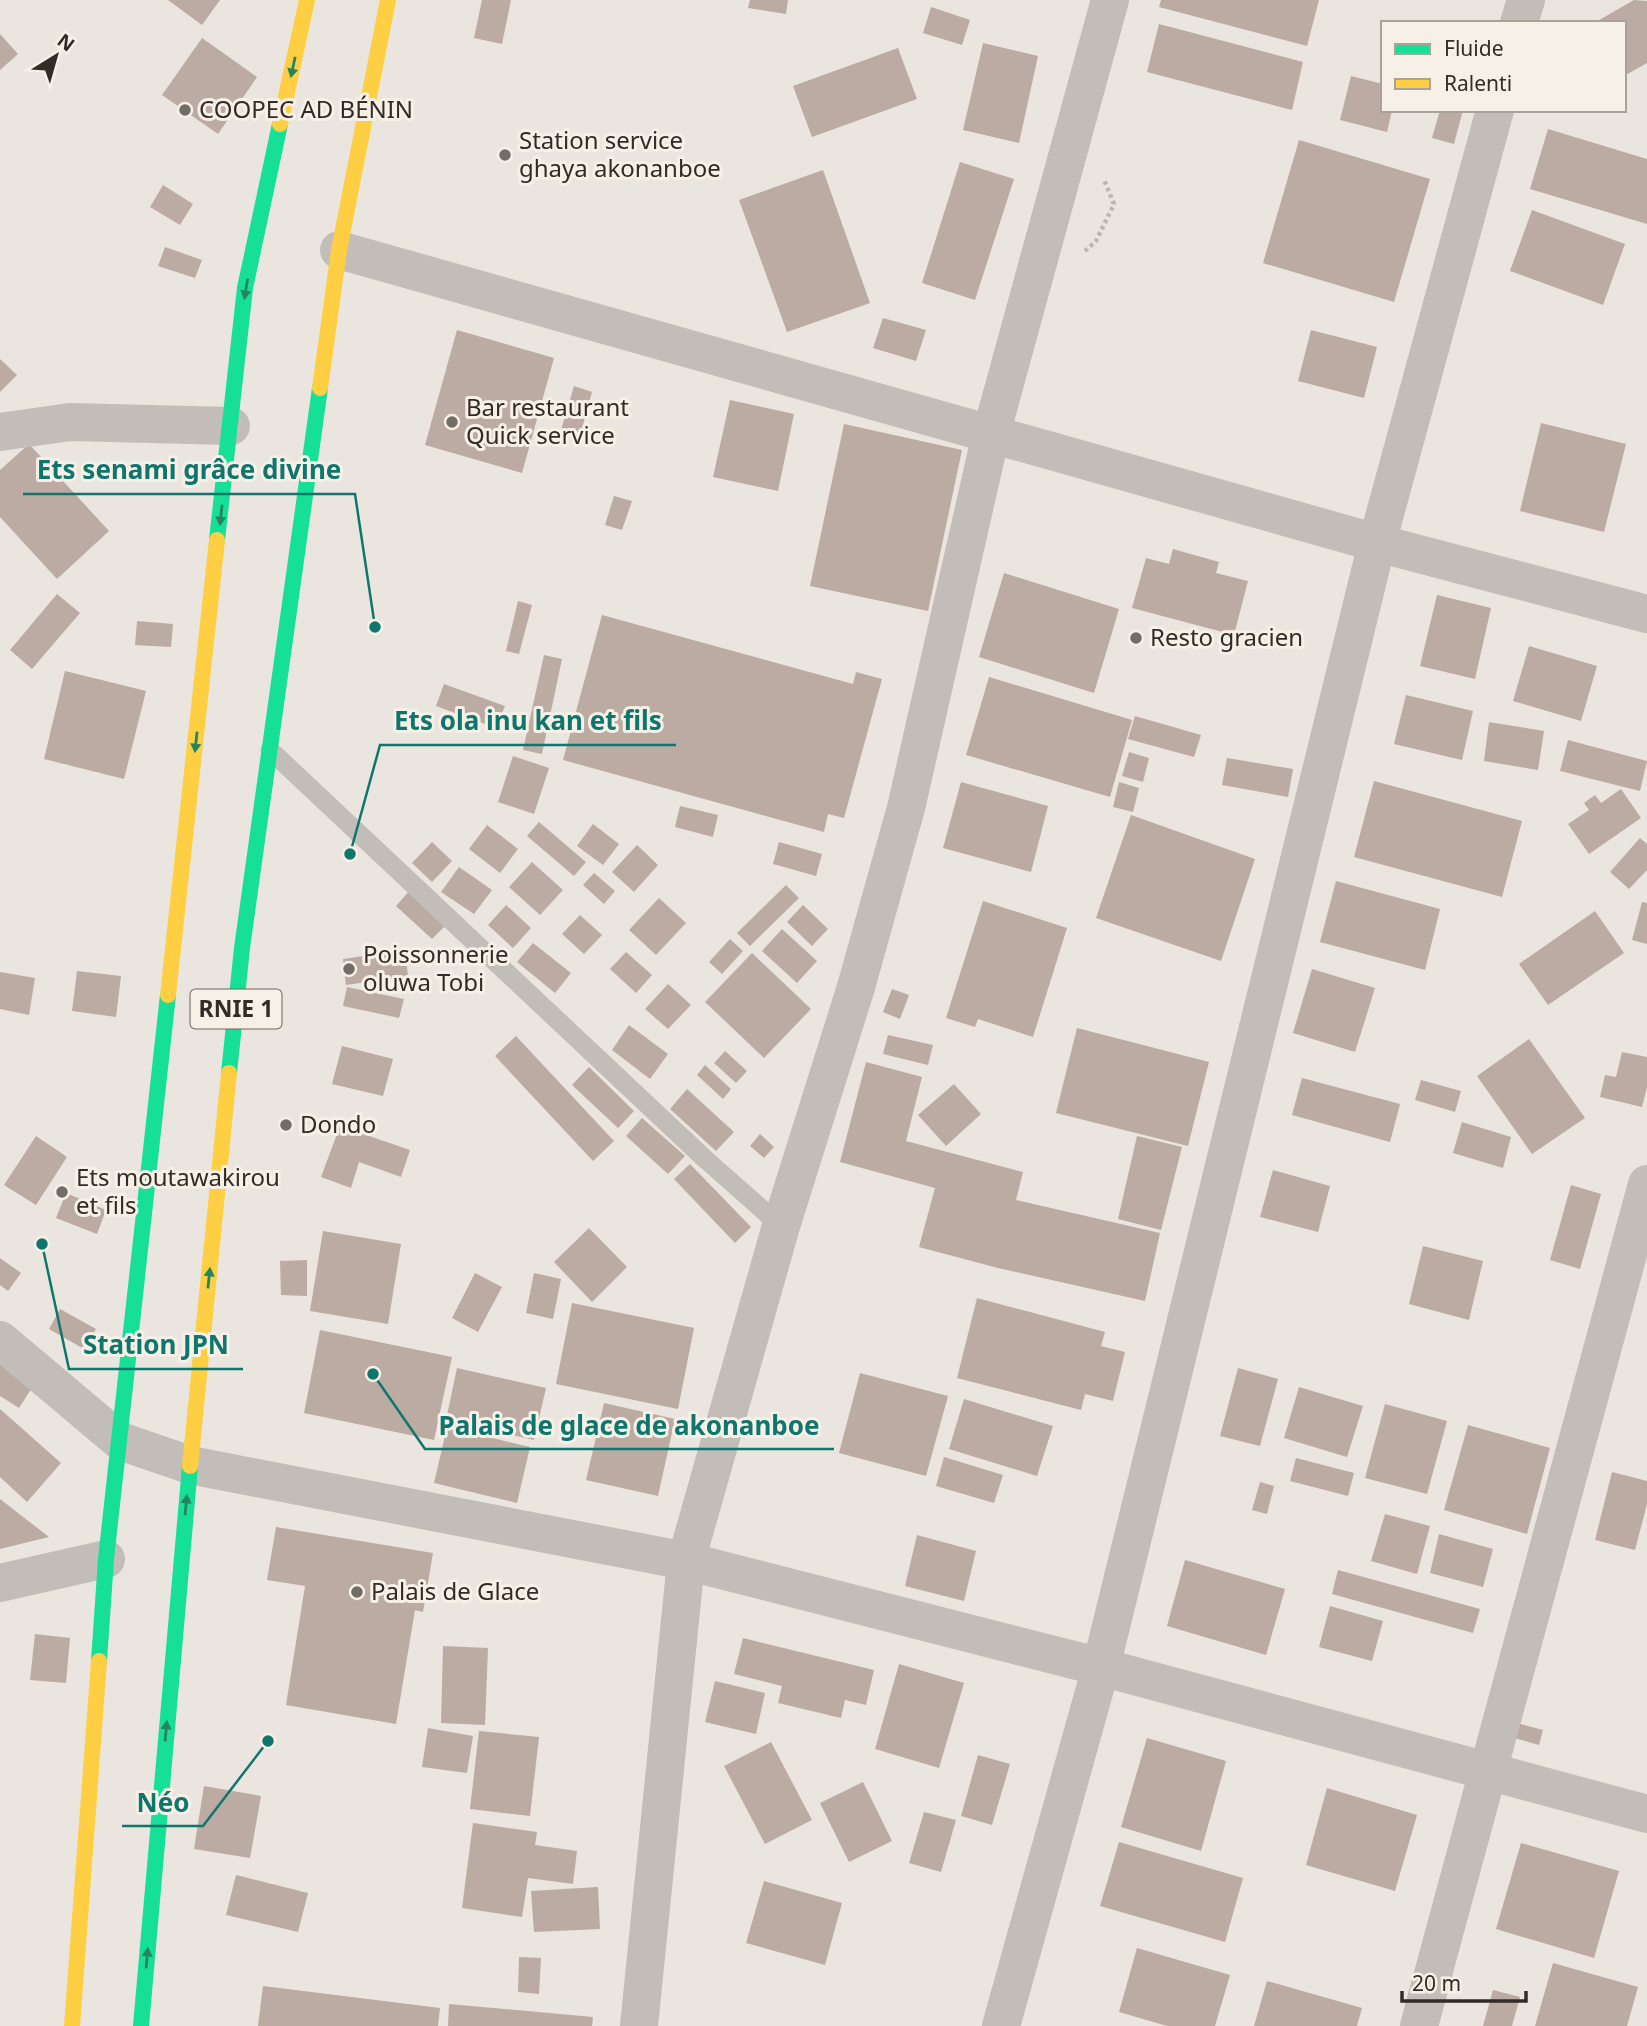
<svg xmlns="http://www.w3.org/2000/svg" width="1647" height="2026" font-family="'Noto Sans',sans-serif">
	<rect width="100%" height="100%" fill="#eae5df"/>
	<path fill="#bcaba2" d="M168,0H220L202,25Z
		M482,0H511L502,44L474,38Z
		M750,0H788L786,14L748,8Z
		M1161,0H1319L1307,46L1159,7Z
		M1634,0L1647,1V63L1624,76V23H1594Z
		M931,7L970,20L962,45L923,33Z
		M1159,24L1303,62L1292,110L1147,72Z
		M0,34L18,54L0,70Z
		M202,38L257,77L218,134L162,95Z
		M983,43L1038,56L1019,143L963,130Z
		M898,48L917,99L812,137L793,86Z
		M1351,76L1383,84V110H1392L1387,132L1340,120Z
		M1440,110H1463L1454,144L1432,138Z
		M1548,129L1647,159V224L1530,189Z
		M1299,140L1430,179L1394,302L1263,263Z
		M960,162L1014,179L975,300L922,283Z
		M823,170L870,303L787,332L739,200Z
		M163,185L193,204L180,225L150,207Z
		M1532,210L1625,244L1603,305L1510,271Z
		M165,247L202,260L195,278L158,266Z
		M883,318L926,330L916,361L873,348Z
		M457,330L554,358L522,473L425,445Z
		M1311,330L1377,347L1364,398L1298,381Z
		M0,359L17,375L0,392Z
		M574,386L592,392L580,436L561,430Z
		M730,400L794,414L778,491L713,477Z
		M1541,423L1626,444L1604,532L1520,511Z
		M844,424L962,450L928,611L810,586Z
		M29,444L109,531L57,579L0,517V470Z
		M614,496L632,501L622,530L605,525Z
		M1173,549L1219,562L1216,573L1248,581L1234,635L1132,608L1146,558L1169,564Z
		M1004,573L1119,609L1094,693L979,657Z
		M57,594L80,613L32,669L10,650Z
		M1437,595L1491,608L1475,679L1420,666Z
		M518,601L532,605L519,654L506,651Z
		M602,615L853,684L856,672L882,679L844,818L828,814L824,832L563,760Z
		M137,621L173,624L171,647L135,645Z
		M1529,646L1597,666L1581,721L1513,701Z
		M544,655L562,659L542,754L523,750Z
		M65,671L146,691L124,779L44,759Z
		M989,677L1132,720L1110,797L966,755Z
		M444,684L505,706L496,728L436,706Z
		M1406,695L1473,711L1462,760L1394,744Z
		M1135,716L1201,735L1194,757L1128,739Z
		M1489,722L1544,731L1538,770L1484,761Z
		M1568,740L1647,761L1640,791L1560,771Z
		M1129,752L1149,758L1143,782L1122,776Z
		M513,756L549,768L534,814L498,802Z
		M1227,758L1293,769L1288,797L1222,785Z
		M1374,781L1522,821L1502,897L1354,857Z
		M961,782L1048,806L1031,872L943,848Z
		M1119,782L1139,788L1133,812L1113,807Z
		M1621,789L1641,818L1589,854L1568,824L1589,810L1584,803L1595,795L1601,803Z
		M680,806L718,815L713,837L675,827Z
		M1131,815L1255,859L1221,961L1096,918Z
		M539,822L586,862L574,876L527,836Z
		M593,824L619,844L603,865L577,846Z
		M487,825L518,849L500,873L469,849Z
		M1640,838L1647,844V870L1629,889L1610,872Z
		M432,842L452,861L432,882L412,863Z
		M779,842L822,854L816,876L773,864Z
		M637,845L658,865L634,892L612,872Z
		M532,862L563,890L540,915L509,887Z
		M459,867L492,890L474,914L441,892Z
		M594,873L615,891L604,904L583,885Z
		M1336,881L1440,909L1425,970L1320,942Z
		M786,885L799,898L750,946L737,933Z
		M411,889L448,923L432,939L396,906Z
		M659,898L686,923L656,955L629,930Z
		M983,901L1067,928L1033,1037L978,1019L975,1027L946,1018Z
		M1642,902L1647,903V944L1632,940Z
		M506,905L531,928L513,948L488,925Z
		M803,905L828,929L812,946L787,922Z
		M1595,911L1624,953L1548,1005L1519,964Z
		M580,915L602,935L584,954L562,934Z
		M782,929L817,961L797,983L762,951Z
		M730,939L743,951L722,974L709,962Z
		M533,943L571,973L555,993L517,962Z
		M405,950L408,976L346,985L343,959Z
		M626,952L652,975L636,993L610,969Z
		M752,953L811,1009L764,1058L705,1002Z
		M1312,969L1375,988L1355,1052L1293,1033Z
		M77,971L121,976L116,1017L72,1011Z
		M0,972L35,978L29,1015L0,1009Z
		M668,984L691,1005L668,1029L645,1009Z
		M347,987L404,999L399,1018L343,1006Z
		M892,989L909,995L900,1019L883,1012Z
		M629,1025L668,1054L650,1079L612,1050Z
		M1077,1028L1209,1062L1188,1146L1056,1113Z
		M888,1035L933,1045L928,1065L883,1054Z
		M516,1036L614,1141L593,1161L495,1056Z
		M1529,1039L1585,1118L1532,1154L1477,1076Z
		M342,1046L393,1059L383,1096L332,1084Z
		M725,1051L747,1071L736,1083L714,1063Z
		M1622,1052L1647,1057V1087L1642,1107L1600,1097L1605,1075L1616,1077Z
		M866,1062L922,1077L906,1141L1023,1172L1016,1200L1160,1233L1145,1301L998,1268L919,1247L935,1188L840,1162Z
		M705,1065L731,1089L723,1099L697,1075Z
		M589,1067L634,1111L618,1128L572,1085Z
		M1302,1078L1400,1104L1390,1142L1292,1115Z
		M1421,1080L1461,1091L1455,1112L1415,1100Z
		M954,1084L981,1114L946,1146L918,1115Z
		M687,1089L734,1132L716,1151L670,1109Z
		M642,1118L685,1156L668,1174L626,1136Z
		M1462,1122L1511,1137L1503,1168L1453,1153Z
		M340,1126L410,1150L401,1177L359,1162L351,1188L321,1177Z
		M760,1134L774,1147L764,1158L750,1146Z
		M36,1136L67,1157L36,1205L4,1185Z
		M1137,1136L1182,1147L1161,1230L1118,1219Z
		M690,1164L751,1227L735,1243L674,1179Z
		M1273,1170L1330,1186L1318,1232L1260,1217Z
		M1571,1185L1601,1194L1580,1269L1550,1260Z
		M66,1193L106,1210L97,1234L56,1218Z
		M589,1228L627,1267L592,1302L554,1262Z
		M323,1231L401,1244L388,1324L310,1311Z
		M1423,1246L1483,1261L1469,1320L1409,1304Z
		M0,1258L21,1273L8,1291L0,1285Z
		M307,1260V1296L281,1295L280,1261Z
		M475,1273L502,1287L478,1332L452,1318Z
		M534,1273L561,1279L553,1319L526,1313Z
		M977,1298L1105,1332L1101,1346L1125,1352L1113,1401L1085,1394L1081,1410L957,1378Z
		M572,1303L694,1328L678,1409L556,1384Z
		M60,1309L96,1329L84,1349L49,1329Z
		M320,1330L452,1357L434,1440L304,1413Z
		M0,1364L35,1383L19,1408L0,1396Z
		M457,1368L546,1388L534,1440L446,1420Z
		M1238,1368L1278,1379L1260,1446L1220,1436Z
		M860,1373L948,1396L926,1476L839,1453Z
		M1299,1387L1363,1406L1347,1457L1284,1438Z
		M964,1399L1053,1426L1037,1476L949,1449Z
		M604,1403L675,1419L658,1496L586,1480Z
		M1385,1404L1447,1421L1427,1494L1365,1478Z
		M0,1409L61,1463L27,1502L0,1477Z
		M1468,1425L1550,1448L1527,1534L1444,1510Z
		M447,1427L530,1447L517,1503L434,1483Z
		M944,1457L1003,1475L994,1503L936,1486Z
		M1296,1458L1354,1473L1348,1496L1290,1481Z
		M1612,1472L1647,1481V1504L1635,1550L1595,1540Z
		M1260,1482L1274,1486L1267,1514L1252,1510Z
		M0,1499L49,1537L0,1549Z
		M1385,1514L1430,1526L1417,1574L1371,1561Z
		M276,1527L433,1553L423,1612L415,1610L396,1724L286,1705L305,1586L267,1580Z
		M1439,1534L1493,1549L1483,1587L1430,1573Z
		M917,1535L976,1551L964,1601L905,1586Z
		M1185,1560L1285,1589L1266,1655L1167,1626Z
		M1338,1570L1480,1609L1473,1633L1332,1594Z
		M1330,1606L1383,1621L1372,1661L1319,1647Z
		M35,1634L70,1638L66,1683L30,1680Z
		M743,1638L874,1670L866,1705L845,1700L841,1718L778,1703L782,1686L734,1674Z
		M443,1646L488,1648L485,1725L441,1723Z
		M899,1664L964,1683L939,1768L875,1749Z
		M715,1681L765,1693L756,1734L705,1722Z
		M1517,1723L1543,1730L1539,1745L1514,1738Z
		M428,1728L473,1736L467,1773L422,1767Z
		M479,1731L539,1737L530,1816L470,1809Z
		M1147,1738L1226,1761L1201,1851L1121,1827Z
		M771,1742L812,1820L765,1844L724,1766Z
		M978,1755L1010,1764L992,1825L961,1816Z
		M863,1782L892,1841L849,1862L820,1803Z
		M204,1786L261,1796L250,1858L194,1849Z
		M1327,1788L1417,1815L1395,1891L1306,1865Z
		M924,1812L956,1820L941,1872L909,1863Z
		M473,1823L537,1832L535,1845L577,1851L573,1884L528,1878L522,1917L462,1908Z
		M1119,1842L1243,1878L1225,1942L1100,1906Z
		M1521,1843L1619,1871L1594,1958L1496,1929Z
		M236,1875L308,1893L298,1932L226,1915Z
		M764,1881L842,1903L825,1965L746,1943Z
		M598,1887L600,1929L534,1932L531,1891Z
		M1137,1948L1230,1975L1215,2026H1167L1119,2012Z
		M519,1957L541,1958L539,1994L518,1992Z
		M1553,1963L1638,1987L1627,2026H1535Z
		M1267,1981L1362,2008L1357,2026H1254Z
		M263,1986L440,2008L438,2026H258Z
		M1493,1990L1520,1997L1512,2026H1483Z
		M449,2004L593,2017L592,2026H448Z"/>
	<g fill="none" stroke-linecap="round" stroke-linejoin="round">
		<path stroke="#bbb6b1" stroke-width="4.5" stroke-dasharray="3.5 3.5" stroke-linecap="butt" d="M1085,251L1096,241L1114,204L1104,180"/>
		<path stroke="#c2bdb8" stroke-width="19" d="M270,750L704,1158L781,1226"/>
		<path stroke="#c2bdb8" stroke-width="38" d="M1519,23L1526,0
			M339,250L1377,543L1647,614
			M0,432L70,422L231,426
			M0,1340L120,1441L190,1465L686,1561L1101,1667L1647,1814
			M0,1583L106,1559
			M639,2026L686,1561L781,1226L856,987L906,808L991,434L1110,0
			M1001,2026L1101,1667L1377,543L1495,110
			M1419,2026L1647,1184"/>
		<path stroke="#16e098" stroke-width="16" d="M217,540L245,288L280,124
			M229,1073L242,948L320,388
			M99,1661L106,1559L168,995
			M141,2026L190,1466"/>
		<path stroke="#ffcf43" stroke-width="16" d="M280,124L307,0
			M320,388L339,250L388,0
			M168,995L217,540
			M190,1466L229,1073
			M72,2026L99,1661"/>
	</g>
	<defs><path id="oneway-solid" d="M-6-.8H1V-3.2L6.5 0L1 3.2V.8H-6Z" transform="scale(1.75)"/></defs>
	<g fill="#248660">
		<use href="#oneway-solid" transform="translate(293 67) rotate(102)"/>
		<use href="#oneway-solid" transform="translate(246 289) rotate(99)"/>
		<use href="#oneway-solid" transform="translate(221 515) rotate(96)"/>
		<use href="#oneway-solid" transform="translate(196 742) rotate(96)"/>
		<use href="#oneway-solid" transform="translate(209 1278) rotate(-84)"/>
		<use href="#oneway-solid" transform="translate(186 1505) rotate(-85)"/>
		<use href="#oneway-solid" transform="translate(166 1731) rotate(-85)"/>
		<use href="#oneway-solid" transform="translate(147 1958) rotate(-85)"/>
	</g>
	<g fill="#736c67" stroke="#f7f0e6" stroke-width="2.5">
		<circle cx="185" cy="110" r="7"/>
		<circle cx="505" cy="155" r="7"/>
		<circle cx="452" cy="422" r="7"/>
		<circle cx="1136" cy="638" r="7"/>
		<circle cx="349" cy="969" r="7"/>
		<circle cx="286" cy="1125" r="7"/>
		<circle cx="62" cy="1192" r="7"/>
		<circle cx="357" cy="1592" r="7"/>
	</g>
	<g text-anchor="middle" stroke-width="6" stroke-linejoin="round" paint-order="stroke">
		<rect fill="#f7f0e6" stroke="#6e6660" stroke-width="2" x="190.5" y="989.5" width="91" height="39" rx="5"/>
		<g font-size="23" font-weight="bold" fill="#332b27">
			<text x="236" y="1017">RNIE 1</text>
		</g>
		<g font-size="24" fill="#332b27" stroke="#f7f0e6" text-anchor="start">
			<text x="199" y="118">COOPEC AD BÉNIN</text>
			<text x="519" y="149">Station service<tspan x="519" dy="28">ghaya akonanboe</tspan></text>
			<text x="466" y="416">Bar restaurant<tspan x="466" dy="28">Quick service</tspan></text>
			<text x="1150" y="646">Resto gracien</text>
			<text x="363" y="963">Poissonnerie<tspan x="363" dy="28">oluwa Tobi</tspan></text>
			<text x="300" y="1133">Dondo</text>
			<text x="76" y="1186">Ets moutawakirou<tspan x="76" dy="28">et fils</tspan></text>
			<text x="371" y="1600">Palais de Glace</text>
		</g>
	</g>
	<path fill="none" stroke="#0f766e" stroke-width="2.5" d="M375 627L355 494H23M350 854L380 745H676M42 1244L69 1369H243M373 1374L425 1449H834M268 1741L203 1826H122"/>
	<g fill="#0f766e" stroke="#f7f0e6" stroke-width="2.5">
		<circle cx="375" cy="627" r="7"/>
		<circle cx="350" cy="854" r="7"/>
		<circle cx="42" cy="1244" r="7"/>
		<circle cx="373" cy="1374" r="7"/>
		<circle cx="268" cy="1741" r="7"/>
	</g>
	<g font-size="26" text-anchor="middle" font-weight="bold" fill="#0f766e" stroke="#f7f0e6" stroke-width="6" stroke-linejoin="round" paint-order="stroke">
		<text x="189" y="479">Ets senami grâce divine</text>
		<text x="528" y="730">Ets ola inu kan et fils</text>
		<text x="156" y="1354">Station JPN</text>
		<text x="629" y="1435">Palais de glace de akonanboe</text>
		<text x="163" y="1812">Néo</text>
	</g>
	<rect x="1381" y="21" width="245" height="91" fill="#f7f0e6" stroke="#a9a19a" stroke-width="2"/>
	<rect x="1395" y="44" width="35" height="10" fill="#16e098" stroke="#a9a19a" stroke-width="2"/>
	<text x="1444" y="56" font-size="21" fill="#332b27">Fluide</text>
	<rect x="1395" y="79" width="35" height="10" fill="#ffcf43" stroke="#a9a19a" stroke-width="2"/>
	<text x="1444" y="91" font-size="21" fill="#332b27">Ralenti</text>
	<g transform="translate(56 56) rotate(37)" stroke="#f7f0e6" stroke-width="5" paint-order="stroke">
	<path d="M0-5L12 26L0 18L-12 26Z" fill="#332b27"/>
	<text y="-10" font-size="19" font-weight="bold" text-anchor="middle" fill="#332b27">N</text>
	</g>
	<path d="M1402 1991v10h124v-10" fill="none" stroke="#332b27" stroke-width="3.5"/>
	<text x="1412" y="1991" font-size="21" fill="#332b27" stroke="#f7f0e6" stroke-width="5" paint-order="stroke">20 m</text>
</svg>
